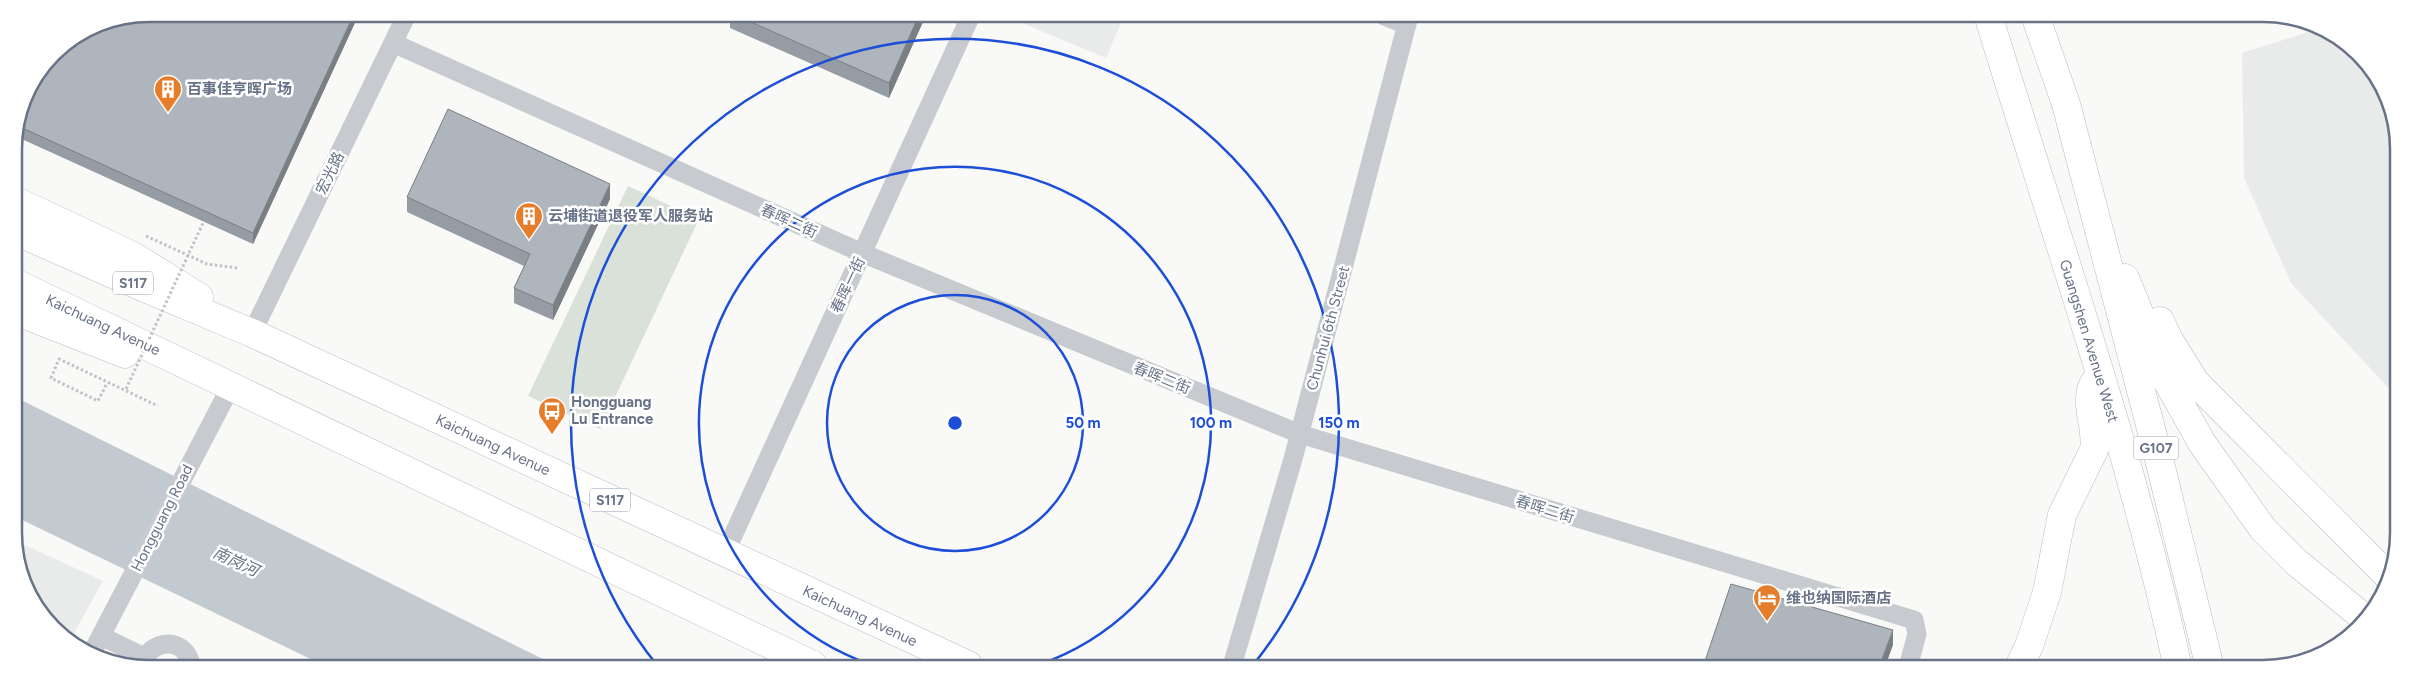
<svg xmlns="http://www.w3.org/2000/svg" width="2412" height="682" font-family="Figtree,'Noto Sans SC',sans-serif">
	<rect width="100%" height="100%" fill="#f9f9f7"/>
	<path fill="#e9eaea" d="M1005,16H1124L1106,58Z
		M2315,30L2364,60L2396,124L2394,394L2291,283L2244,178L2242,53Z
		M16,541L103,581L71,638L53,628L16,558Z"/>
	<path fill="#d9e1d8" d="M628,186L699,219L600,429L528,396Z"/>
	<path fill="#c2c9cf" d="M15,397L555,665L321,664L16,517Z"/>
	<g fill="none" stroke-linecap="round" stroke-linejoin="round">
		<g stroke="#babdc2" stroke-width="29">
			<path id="primary" d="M14,200L133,256L199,297
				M15,231L140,286L252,333L968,665
				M15,283L813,665
				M15,311L125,354"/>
		</g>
		<g stroke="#babcc0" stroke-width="29">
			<path id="highway" d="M1989,18C2055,234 2130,447 2178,668
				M2036,18L2066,104L2161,467L2210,668
				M2125,278L2166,379L2202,443L2263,529L2296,562L2363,617
				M2160,321L2169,340L2195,382L2388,576
				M2019,667L2029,646L2047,592L2062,515L2094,450C2098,428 2083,403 2094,383"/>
		</g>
		<path stroke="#c1c2c5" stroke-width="3" stroke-dasharray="2.5 2.5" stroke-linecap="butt" d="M146,236L207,264L237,268
			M106,385L98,401L51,378L59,359L158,406"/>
		<path stroke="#c7cace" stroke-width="19" d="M1384,16L1407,25
			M393,43L862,253L1300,434L1914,620L1917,634L1908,667
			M252,333L407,14
			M725,553L971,15
			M101,636L144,657
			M93,651L231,386
			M142,664C150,639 184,636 191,664
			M1232,666L1293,459L1409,16"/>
		<use href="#primary" stroke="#fff" stroke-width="28"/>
		<use href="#highway" stroke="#fff" stroke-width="28"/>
		<path stroke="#c1c2c5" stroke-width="3" stroke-dasharray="2.5 2.5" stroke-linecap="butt" d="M126,389L203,223"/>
	</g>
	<path fill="#969ca3" d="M359,14L253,244L15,136L28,90Z
		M730,15H926L889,98L730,28Z
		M407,197L610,199L553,320L514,303V288L524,266L407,212Z"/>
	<path fill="#7a7f84" d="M354,14H359L253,244V233Z
		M919,15H926L889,98V83Z
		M610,184V199L553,320V305Z
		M1893,630V645L1885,667H1879Z"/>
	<path fill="#afb5bd" stroke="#7a7f84" d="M150,14H354L253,233L18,126L28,90L54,53L98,24Z
		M735,15H919L889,83Z
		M448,109L610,184L553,305L514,288L530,254L407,197Z
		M1731,584L1893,630L1879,667H1703Z"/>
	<g fill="none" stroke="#1d4ed8" stroke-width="2.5">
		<circle cx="955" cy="423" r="128"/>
		<path d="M872 665A256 256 0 1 1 1038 665"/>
		<path d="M657 665A384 384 0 1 1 1253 665"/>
	</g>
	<defs>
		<g id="building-pin" transform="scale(1.4375)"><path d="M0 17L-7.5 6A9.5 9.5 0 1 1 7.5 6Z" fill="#e67d2a" stroke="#fff"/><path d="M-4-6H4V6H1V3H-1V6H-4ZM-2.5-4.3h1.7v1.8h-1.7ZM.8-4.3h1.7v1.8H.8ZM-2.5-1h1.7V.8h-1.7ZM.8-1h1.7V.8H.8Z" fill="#fff"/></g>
		<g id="bus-pin" transform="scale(1.4375)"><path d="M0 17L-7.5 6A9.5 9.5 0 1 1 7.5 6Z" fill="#e67d2a" stroke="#fff"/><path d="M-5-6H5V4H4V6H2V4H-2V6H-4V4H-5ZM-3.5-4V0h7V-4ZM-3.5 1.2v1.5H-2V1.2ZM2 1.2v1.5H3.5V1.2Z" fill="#fff"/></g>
		<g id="hotel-pin" transform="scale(1.4375)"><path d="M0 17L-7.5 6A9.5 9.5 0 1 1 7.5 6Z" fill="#e67d2a" stroke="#fff"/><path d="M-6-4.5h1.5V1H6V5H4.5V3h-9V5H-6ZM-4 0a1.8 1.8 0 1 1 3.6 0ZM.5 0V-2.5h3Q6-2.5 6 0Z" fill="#fff"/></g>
	</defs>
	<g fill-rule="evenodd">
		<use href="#building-pin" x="168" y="89"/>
		<use href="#building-pin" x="529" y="216"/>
		<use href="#bus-pin" x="552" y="411"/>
		<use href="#hotel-pin" x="1767" y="598"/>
	</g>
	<g text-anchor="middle" stroke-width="5" stroke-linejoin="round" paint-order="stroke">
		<g fill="#fff" stroke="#959dac" stroke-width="1">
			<rect x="113" y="271.5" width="40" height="23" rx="4"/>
			<rect x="2133.5" y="436.5" width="45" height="23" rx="4"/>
			<rect x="590" y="488.5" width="40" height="23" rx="4"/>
		</g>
		<g font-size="14" font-weight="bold" fill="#687388">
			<text x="133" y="288">S117</text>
			<text x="2156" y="453">G107</text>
			<text x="610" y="505">S117</text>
		</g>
		<g font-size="15" font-weight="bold" fill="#687388" stroke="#fff" text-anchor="start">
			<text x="187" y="94">百事佳亨晖广场</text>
			<text x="548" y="221">云埔街道退役军人服务站</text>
			<text x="571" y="407">Hongguang<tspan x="571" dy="17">Lu Entrance</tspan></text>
			<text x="1786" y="603">维也纳国际酒店</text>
		</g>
		<g font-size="15" fill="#687388" stroke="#fff">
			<text transform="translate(330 173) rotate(-64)" y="5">宏光路</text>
			<text transform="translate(789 221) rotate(24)" y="5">春晖二街</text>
			<text transform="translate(848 285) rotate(-65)" y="5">春晖一街</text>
			<text transform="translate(103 325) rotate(25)" y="5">Kaichuang Avenue</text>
			<text transform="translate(1328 328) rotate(-75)" y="5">Chunhui 6th Street</text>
			<text transform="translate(2089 341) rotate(73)" y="5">Guangshen Avenue West</text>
			<text transform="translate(1162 378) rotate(22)" y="5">春晖二街</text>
			<text transform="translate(493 445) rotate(25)" y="5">Kaichuang Avenue</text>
			<text transform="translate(1545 509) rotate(17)" y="5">春晖二街</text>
			<text transform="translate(162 518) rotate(-63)" y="5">Hongguang Road</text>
			<text transform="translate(860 616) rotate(25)" y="5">Kaichuang Avenue</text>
		</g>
		<g font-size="16" font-style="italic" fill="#637483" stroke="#fff">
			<text transform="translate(236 561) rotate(25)" y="6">南岗河</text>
		</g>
	</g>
	<path d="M0 0H2412V682H0ZM149 22H2263A127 127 0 0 1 2390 149V533A127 127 0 0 1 2263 660H149A127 127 0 0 1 22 533V149A127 127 0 0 1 149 22Z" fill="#fff" fill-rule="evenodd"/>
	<path fill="none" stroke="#687388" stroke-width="2.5" d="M149 22H2263A127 127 0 0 1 2390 149V533A127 127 0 0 1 2263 660H149A127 127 0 0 1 22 533V149A127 127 0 0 1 149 22Z"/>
	<circle cx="955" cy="423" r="8" fill="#1d4ed8" stroke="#fff" stroke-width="2.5"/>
	<g font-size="15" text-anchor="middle" font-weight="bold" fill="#1d4ed8" stroke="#fff" stroke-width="5" stroke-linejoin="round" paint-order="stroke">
		<text x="1083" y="428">50 m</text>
		<text x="1211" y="428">100 m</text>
		<text x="1339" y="428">150 m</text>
	</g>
</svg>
